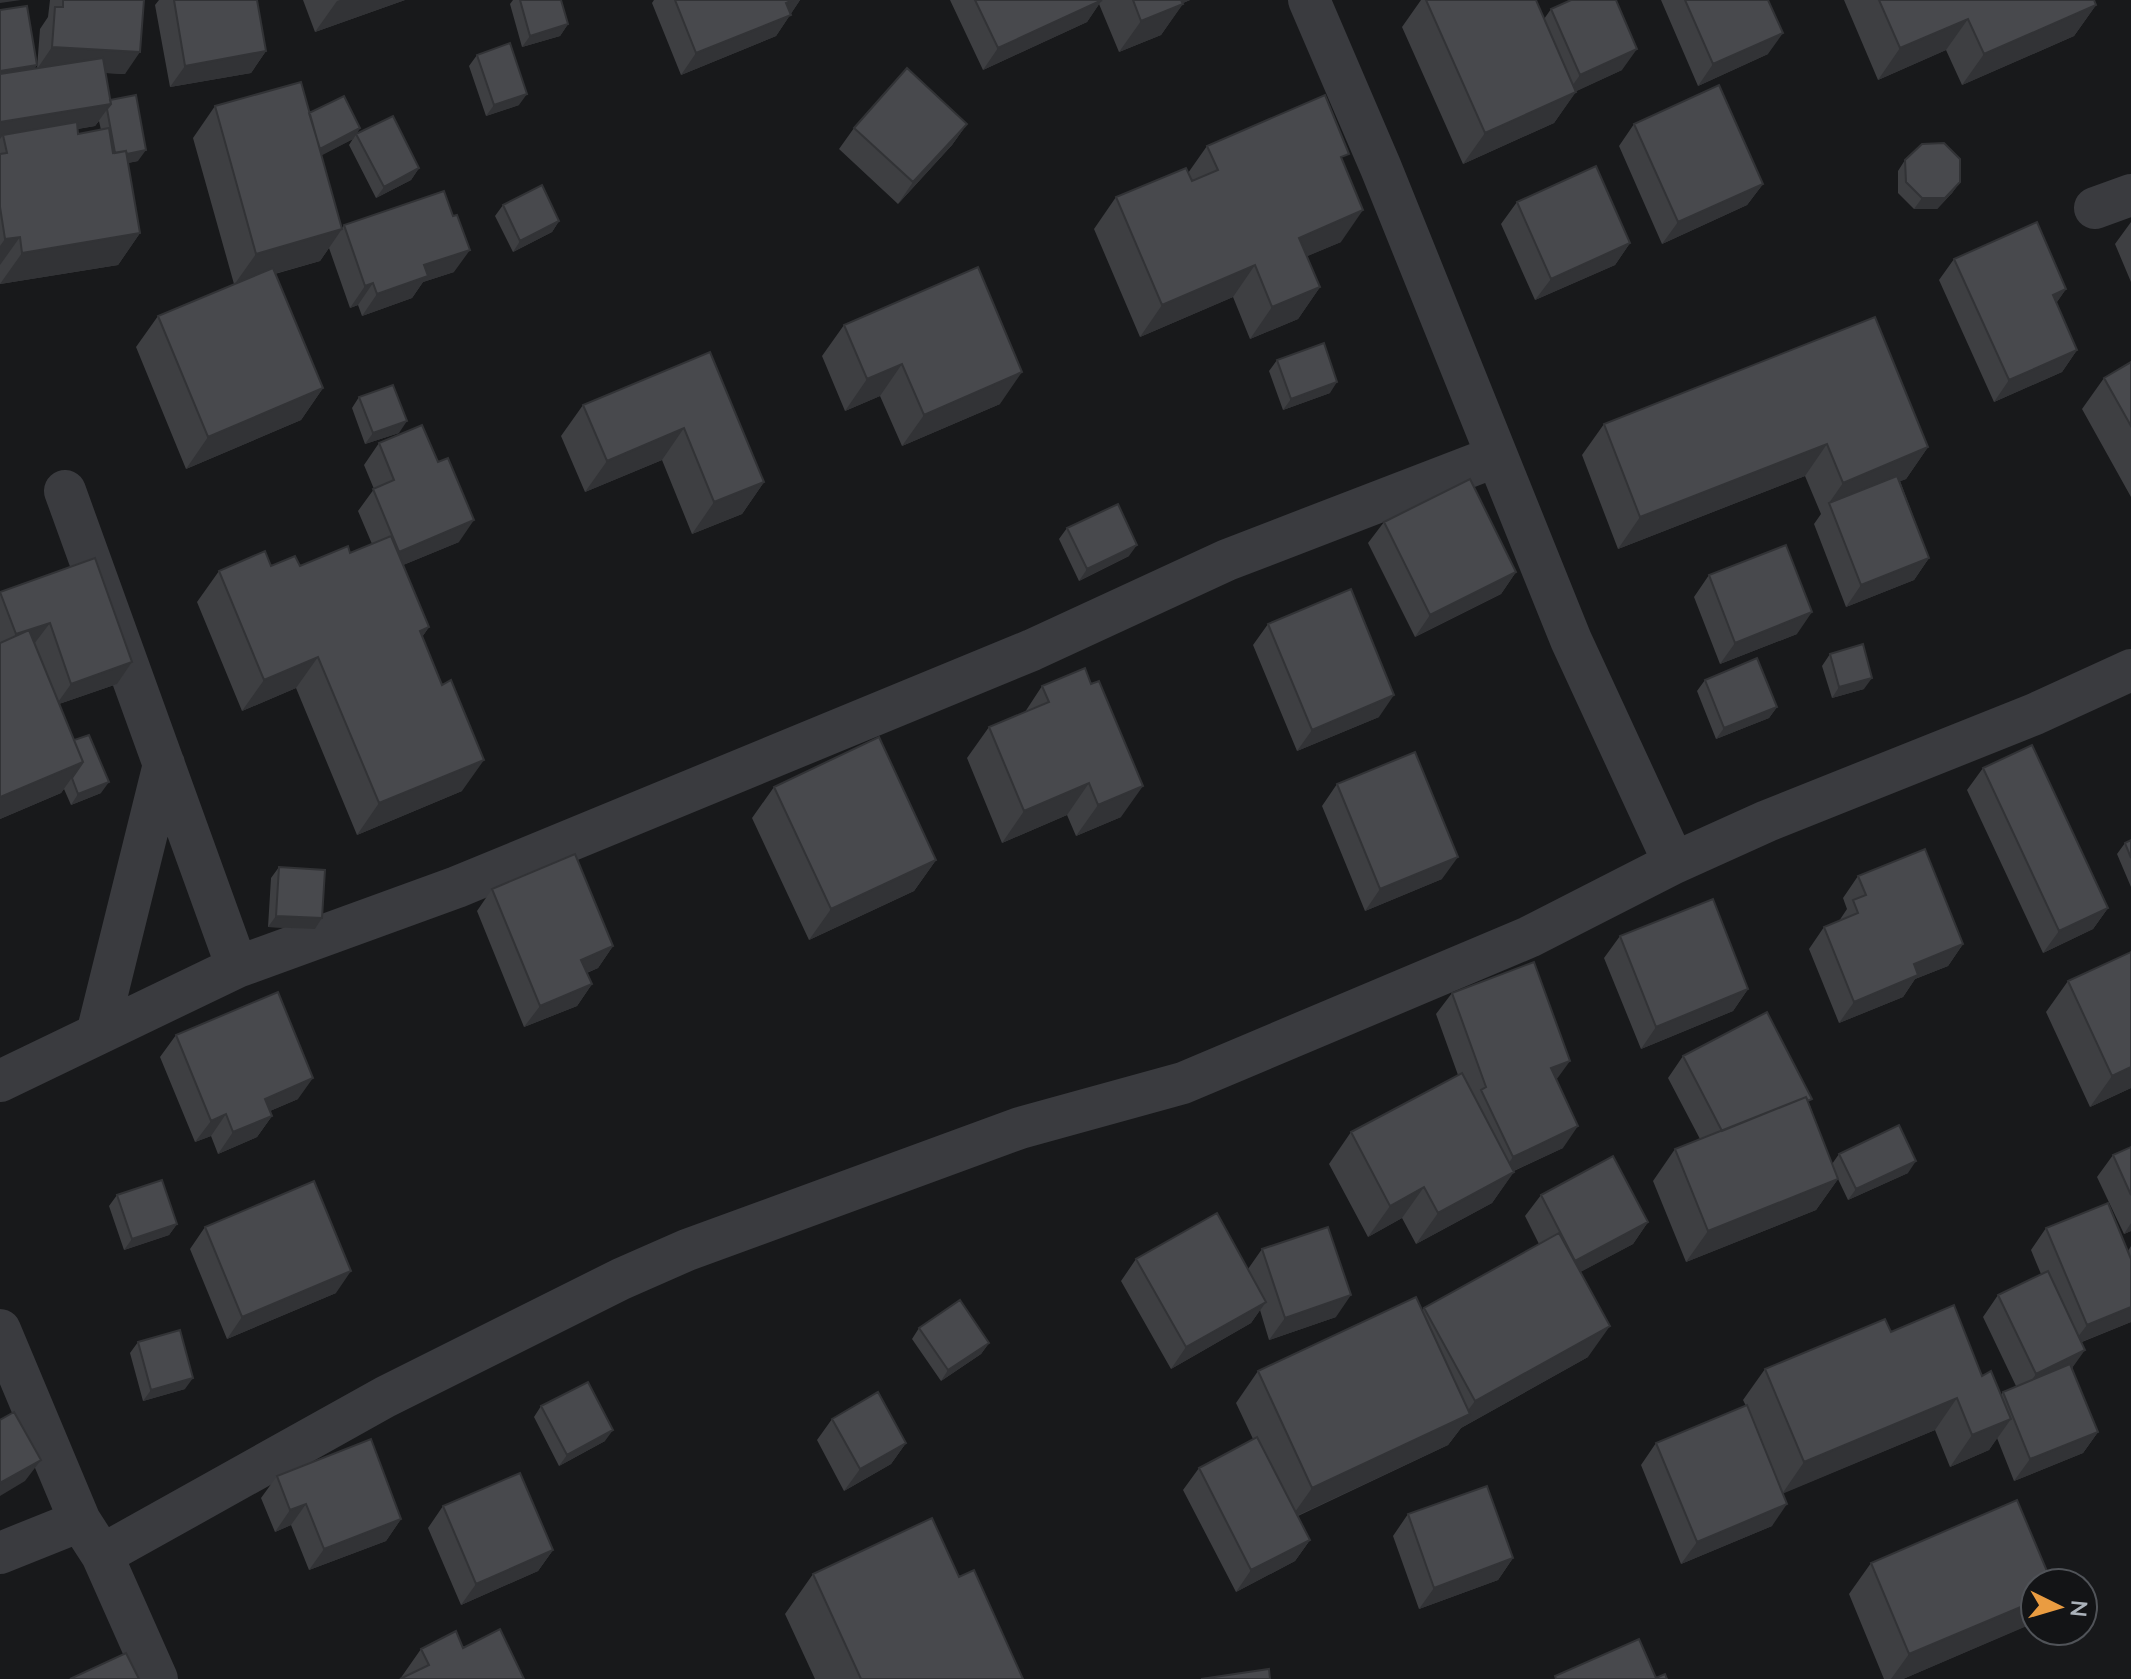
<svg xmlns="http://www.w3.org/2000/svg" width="2131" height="1679" font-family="Lato,sans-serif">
	<rect width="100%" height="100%" fill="#18191b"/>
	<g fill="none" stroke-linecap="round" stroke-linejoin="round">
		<path stroke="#3a3b3f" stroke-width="42" d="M1309,0L1381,168L1571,640L1674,863
			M2095,208L2131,195
			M65,491L237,967
			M97,1034L164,764
			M0,1081L237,967L457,887L1032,650L1227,560L1497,456
			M0,1330L80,1521L102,1555L157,1679
			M0,1553L80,1521
			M102,1555L385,1397L621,1279L687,1250L1020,1128L1183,1083L1529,937L1674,863L1767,821L2035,714L2131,670"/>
	</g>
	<path fill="#3e3f42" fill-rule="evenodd" d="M50,0H144L125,74L105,73L110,100L138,161L128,163L140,233L118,265L0,284V10L37,65L34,69L37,68L40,29L48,17ZM99,121L101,130L78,134V129L95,126Z
		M159,0H257L266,51L251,73L170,87L155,5Z
		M303,0H405L315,32Z
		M513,0H561L568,24L560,36L522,47L510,4Z
		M654,0H800L776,36L681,75L652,3Z
		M950,0H1190L1183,3L1161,35L1119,52L1099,4L1087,22L983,70Z
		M1421,0H1536L1544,19L1551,9L1622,70L1576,91L1554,123L1463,164L1402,27Z
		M1661,0H1768V54L1698,86Z
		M1844,0H2094L2096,5L2074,36L1962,85L1946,50L1878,80Z
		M477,55L519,105L486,116L469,66Z
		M215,106L309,113L360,128L353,139L321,155L342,228L344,225L454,272L423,282L412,298L362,316L358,305L350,308L329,248L320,261L275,274L323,388L301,420L186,469L136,347L158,316L234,284L193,138Z
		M967,124L952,145L898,204L839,149L854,128Z
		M1634,124L1763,184L1747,205L1662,244L1619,146Z
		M356,134L419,168L411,180L376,198L349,145Z
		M1207,146L1343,162L1341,242L1307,256L1320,287L1298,319L1250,339L1233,297L1140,337L1094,229L1116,197L1188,173Z
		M1905,160L1960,182L1952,193L1937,209H1914L1898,193V171Z
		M1517,202L1630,243L1615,265L1535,300L1501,224Z
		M503,205L559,221L552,232L513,252L495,216Z
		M2131,222V282L2115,244Z
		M1954,259L2066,289L2056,303L2077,350L2062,372L1994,402L1939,280Z
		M844,325L1000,404L902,446L880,396L845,411L822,356Z
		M710,352L764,482L742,514L692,534L662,460L585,492L561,436L583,405Z
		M1277,360L1330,393L1283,410L1269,371Z
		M2131,362V497L2082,409L2104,378Z
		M359,397L399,433L365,444L352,408Z
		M1604,424L1928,447L1906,479L1900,481L1929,558L1914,580L1846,607L1814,524L1821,514L1805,476L1618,549L1582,455Z
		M379,443L459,542L403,565L429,627L422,637L462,791L357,835L296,688L242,711L197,602L219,571L271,566H300L350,553L372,544L358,511L374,489L364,465Z
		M1384,522L1516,572L1501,594L1415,637L1368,543Z
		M1067,528L1129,556L1079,581L1059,539Z
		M1709,575L1797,634L1720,664L1694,597Z
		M0,592L132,662L117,684L59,704L74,740L101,793L71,805L64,789L61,793L0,819Z
		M1268,624L1379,717L1297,751L1253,645Z
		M1830,654L1864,689L1832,698L1822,666Z
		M1705,680L1777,707L1769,718L1716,739L1697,691Z
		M1042,686L1121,817L1076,836L1067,815L1002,843L967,758L989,727L1025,712Z
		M1983,768L2108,908L2093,929L2043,953L1967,790Z
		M1337,784L1442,879L1365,911L1322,806Z
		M774,787L936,860L914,891L809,940L752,818Z
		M2131,840V887L2117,854L2125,843Z
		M279,867L322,918L315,929L268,927L271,878Z
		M1858,876L1963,944L1948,966L1915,979L1903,997L1839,1023L1809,949L1824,927L1839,921L1847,909L1843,898Z
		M492,889L613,946L598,968L587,973L592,984L577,1006L524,1027L477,911Z
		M1620,936L1748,989L1733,1011L1641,1049L1604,958Z
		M2131,952V1088L2090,1107L2046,1012L2068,981Z
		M1452,993L1556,1080L1563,1148L1514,1171L1492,1203L1416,1244L1402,1218L1368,1237L1329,1164L1351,1132L1458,1075L1436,1014Z
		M176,1035L298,1099L270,1111L272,1116L257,1137L218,1154L211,1136L195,1142L160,1057Z
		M1683,1056L1809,1103L1832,1164L1839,1154L1908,1173L1848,1200L1838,1179L1816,1210L1686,1262L1653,1181L1675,1149L1700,1139L1668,1078Z
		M2131,1147V1231L2124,1234L2097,1177L2113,1155Z
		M117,1195L177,1224L169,1235L124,1250L109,1206Z
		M1541,1195L1648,1222L1633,1244L1580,1272L1588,1357L1461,1428L1448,1445L1298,1516L1310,1540L1295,1561L1236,1592L1183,1490L1199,1468L1253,1439L1236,1403L1258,1371L1422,1311L1424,1308L1539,1244L1525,1216Z
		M205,1227L336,1293L227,1339L190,1249Z
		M2046,1228L2128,1251L2131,1246V1322L2082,1342L2072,1369L2098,1432L2083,1453L2014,1481L1997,1438L1989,1450L1950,1467L1935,1430L1783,1493L1772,1526L1681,1564L1641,1465L1656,1443L1746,1406L1743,1400L1765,1369L1891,1332L1982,1376L2001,1395L2003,1392L2016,1386L1983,1317L1998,1295L2041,1274L2031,1250Z
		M1262,1249L1336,1317L1269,1340L1260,1310L1251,1323L1171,1369L1121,1281L1136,1259L1248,1269Z
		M919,1328L989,1343L981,1354L941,1381L912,1339Z
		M138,1342L185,1389L143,1401L130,1353Z
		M541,1406L605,1441L559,1466L534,1417Z
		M832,1419L906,1443L891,1464L844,1491L817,1440Z
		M277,1476L401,1519L386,1541L309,1570L291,1525L275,1532L261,1498Z
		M443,1506L553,1550L538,1571L461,1605L428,1528Z
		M1408,1514L1513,1558L1498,1580L1419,1609L1393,1536Z
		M1871,1563L2035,1583V1622L1903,1679H1884L1849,1594Z
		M813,1574L959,1577L1023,1679H815L785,1614Z
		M463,1648L400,1679L421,1649Z"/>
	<path fill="#323336" d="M0,0H21L0,3Z
		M340,0H405L315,32L337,1Z
		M793,0H800L776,36L681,75L696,53Z
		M1102,0L1087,22L983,70L998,48Z
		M1164,0H1190L1158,14L1183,4L1161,35L1119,52L1141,21Z
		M2096,5L2074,36L1962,85L1984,54Z
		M1968,19L1946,50L1878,80L1900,48Z
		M568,24L560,36L522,47L530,36Z
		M1783,33L1768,54L1698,86L1713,64Z
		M52,47L140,52L125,74L37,69Z
		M1637,49L1622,70L1564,97L1580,75Z
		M266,51L251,73L170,87L185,66Z
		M37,65L22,86L0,90V71Z
		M1576,92L1554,123L1463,164L1485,133Z
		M527,94L519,105L486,116L494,105Z
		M111,104L95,126L4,141L3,135L0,139V122Z
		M967,124L952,145L898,204L913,182Z
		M360,128L353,139L313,160L320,149Z
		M146,150L138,161L107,167L115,156Z
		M419,168L411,180L376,198L384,187Z
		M1960,182L1952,193L1937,209H1914L1922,198Z
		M1763,184L1747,205L1662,244L1678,222Z
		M1363,210L1341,242L1277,269L1299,238Z
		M559,221L552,232L513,252L520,241Z
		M342,229L320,261L234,285L256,254Z
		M140,233L118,265L0,284L22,253Z
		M20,237L0,265V246L5,239Z
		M1630,243L1615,265L1535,300L1551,279Z
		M470,250L454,272L423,282L412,298L362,316L377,294L424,265Z
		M1255,265L1233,297L1140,337L1162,305Z
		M373,283L358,305L350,308L365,286Z
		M1320,287L1298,319L1250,339L1272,307Z
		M2066,289L2051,311L2053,295Z
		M2077,350L2062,372L1994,402L2009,380Z
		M902,364L880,396L845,411L867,379Z
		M1022,372L1000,404L902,446L924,415Z
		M1337,382L1330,393L1283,410L1291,399Z
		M323,388L301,420L186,469L208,437Z
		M407,421L399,433L365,444L373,433Z
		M684,428L662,460L585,492L607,461Z
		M1827,444L1805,476L1618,549L1640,517Z
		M1928,447L1906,479L1832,510L1829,503L1843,483Z
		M764,482L742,514L692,534L714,502Z
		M474,520L459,542L384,573L399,552Z
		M1137,545L1129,556L1079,581L1087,569Z
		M1929,558L1914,580L1846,607L1861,585Z
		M1516,572L1501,594L1415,637L1430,615Z
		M1812,612L1797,634L1720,664L1735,643Z
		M50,623L34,644L0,656L16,634Z
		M429,627L407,659L420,631Z
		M318,657L296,688L242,711L264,680Z
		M132,662L117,684L56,705L71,684Z
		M1872,678L1864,689L1832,698L1839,687Z
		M1394,695L1379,717L1297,751L1312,730Z
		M1777,707L1769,718L1716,739L1724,728Z
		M484,760L462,791L357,835L379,803Z
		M83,762L61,793L0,819V797Z
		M109,782L101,793L71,805L78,794Z
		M1089,783L1067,815L1002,843L1024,811Z
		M1143,786L1121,817L1076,836L1098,805Z
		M1458,857L1442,879L1365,911L1380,889Z
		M936,860L914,891L809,940L831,909Z
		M2108,908L2093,929L2043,953L2059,931Z
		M276,916L322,918L315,929L268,927Z
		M1963,944L1948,966L1915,979L1903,997L1839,1023L1854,1002L1914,964Z
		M613,946L598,968L566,981L581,960Z
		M592,984L577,1006L524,1027L540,1006Z
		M1748,989L1733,1011L1641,1049L1656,1027Z
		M1570,1061L1554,1083L1551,1068Z
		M2131,1067V1088L2090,1107L2112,1076Z
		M313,1078L298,1099L249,1120L265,1099Z
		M226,1114L211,1136L195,1142L211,1121Z
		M272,1116L257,1137L218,1154L233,1132Z
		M1578,1126L1563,1148L1498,1178L1513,1157Z
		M1916,1161L1908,1173L1848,1200L1856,1189Z
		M1514,1172L1492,1203L1416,1244L1438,1213Z
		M1838,1179L1816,1210L1686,1262L1708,1231Z
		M1424,1187L1402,1218L1368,1237L1390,1206Z
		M1648,1222L1633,1244L1560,1283L1575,1261Z
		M2131,1223V1231L2124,1234Z
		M177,1224L169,1235L124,1250L132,1239Z
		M351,1271L336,1293L227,1339L242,1317Z
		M1351,1295L1336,1317L1269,1340L1285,1318Z
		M1266,1302L1251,1323L1171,1369L1186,1347Z
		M2131,1307V1322L2071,1346L2087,1325Z
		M1610,1326L1588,1357L1461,1428L1448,1445L1290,1519L1312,1488L1463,1417L1475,1401Z
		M989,1343L981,1354L941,1381L948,1370Z
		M2085,1350L2070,1371L2021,1396L2036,1374Z
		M193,1378L185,1389L143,1401L151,1390Z
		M1957,1398L1935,1430L1782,1494L1804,1462Z
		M2011,1419L1989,1450L1950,1467L1972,1435Z
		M613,1430L605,1441L559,1466L567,1455Z
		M2098,1432L2083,1453L2014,1481L2030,1459Z
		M906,1443L891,1464L844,1491L860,1469Z
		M41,1460L25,1481L0,1496V1483Z
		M306,1504L291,1525L275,1532L290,1510Z
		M1787,1504L1772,1526L1681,1564L1697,1542Z
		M401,1519L386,1541L309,1570L324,1549Z
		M1310,1540L1295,1561L1236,1592L1251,1570Z
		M553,1550L538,1571L461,1605L476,1584Z
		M1513,1558L1498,1580L1419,1609L1434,1588Z
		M2035,1601L2034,1623L1903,1679H1891L1909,1654Z"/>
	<path fill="#48494d" stroke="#323336" stroke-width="2" d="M63,0H144L140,52L52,47L55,7H63Z
		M174,0H257L266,51L185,66Z
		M520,0H561L568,24L530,36Z
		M675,0H793L786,3L791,15L696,53Z
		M975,0H1102L998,48Z
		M1133,0H1181L1183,4L1141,21Z
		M1426,0H1536L1576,92L1485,133Z
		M1571,0H1616L1637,49L1580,75L1551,9Z
		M1685,0H1768L1783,33L1713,64Z
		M1879,0H2094L2096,5L1984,54L1968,19L1900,48Z
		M27,6L37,65L0,71V10Z
		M510,43L527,94L494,105L477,55Z
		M103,58L111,104L0,122V74Z
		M907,68L967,124L913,182L854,128Z
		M301,82L342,229L256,254L215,106Z
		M1719,85L1763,184L1678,222L1634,124Z
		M136,95L146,150L127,154L126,151L115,153L107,109L111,104L110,100Z
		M1325,95L1349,154L1341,157L1363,210L1299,238L1320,287L1272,307L1255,265L1162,305L1116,197L1186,168L1192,181L1218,170L1207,146Z
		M344,96L360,128L320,149L309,113Z
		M393,116L419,168L384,187L356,134Z
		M77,122L78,134L109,128L113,153L126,151L140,233L22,253L20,237L5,239L0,207V154L7,153L3,135Z
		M1944,143L1960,159V182L1945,198H1922L1906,182L1905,160L1922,144Z
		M1596,166L1630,243L1551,279L1517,202Z
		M542,185L559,221L520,241L503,205Z
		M444,191L453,216L457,215L470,250L424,265L428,276L377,294L373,283L365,286L344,225Z
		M2037,222L2066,289L2053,295L2077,350L2009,380L1954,259Z
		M978,267L1022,372L924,415L902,364L867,379L844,325Z
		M273,268L323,388L208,437L158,316Z
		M1875,317L1928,447L1843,483L1827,444L1640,517L1604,424Z
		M1324,343L1337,382L1291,399L1277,360Z
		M710,352L764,482L714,502L684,428L607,461L583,405Z
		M2131,362V426L2104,378Z
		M393,385L407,421L373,433L359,397Z
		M422,425L438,462L448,458L474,520L399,552L373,489L394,480L379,443Z
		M1897,476L1929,558L1861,585L1829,503Z
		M1470,479L1516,572L1430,615L1384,522Z
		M1118,504L1137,545L1087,569L1067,528Z
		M391,536L429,627L420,631L442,685L451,680L484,760L379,803L318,657L264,680L219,571L265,551L271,566L295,556L300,566L348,546L350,553Z
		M1786,545L1812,612L1735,643L1709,575Z
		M95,558L132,662L71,684L50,623L16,634L0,592Z
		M1351,589L1394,695L1312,730L1268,624Z
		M29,630L83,762L0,797V643Z
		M1863,644L1872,678L1839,687L1830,654Z
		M1757,658L1777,707L1724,728L1705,680Z
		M1085,668L1091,684L1099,681L1143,786L1098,805L1089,783L1024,811L989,727L1049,702L1042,686Z
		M89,735L109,782L78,794L72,778L83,762L74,740Z
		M879,737L936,860L831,909L774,787Z
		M2032,745L2108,908L2059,931L1983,768Z
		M1415,752L1458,857L1380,889L1337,784Z
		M2131,840V858L2125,843Z
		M1925,849L1963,944L1914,964L1918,975L1854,1002L1824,927L1858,913L1853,900L1866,895L1858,876Z
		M575,854L613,946L581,960L592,984L540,1006L492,889Z
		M279,867L325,870L322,918L276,916Z
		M1713,899L1748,989L1656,1027L1620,936Z
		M2131,952V1067L2112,1076L2068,981Z
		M1534,962L1570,1061L1551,1068L1578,1126L1513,1157L1481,1090L1486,1087L1452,993Z
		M278,992L313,1078L265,1099L272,1116L233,1132L226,1114L211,1121L176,1035Z
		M1767,1012L1812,1099L1808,1101L1806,1097L1722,1131L1683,1056Z
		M1462,1073L1514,1172L1438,1213L1424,1187L1390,1206L1351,1132Z
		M1806,1097L1838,1179L1708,1231L1675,1149Z
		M1899,1125L1916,1161L1856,1189L1839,1154Z
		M2131,1147V1195L2113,1155Z
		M1613,1156L1648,1222L1575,1261L1541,1195Z
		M162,1180L177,1224L132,1239L117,1195Z
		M314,1181L351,1271L242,1317L205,1227Z
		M2108,1203L2131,1259V1307L2087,1325L2046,1228Z
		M1217,1213L1266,1302L1186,1347L1136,1259Z
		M1328,1227L1351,1295L1285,1318L1262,1249Z
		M1559,1233L1610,1326L1475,1401L1424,1308Z
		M2048,1271L2085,1350L2036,1374L1998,1295Z
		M1416,1297L1470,1414L1312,1488L1258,1371Z
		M960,1300L989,1343L948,1370L919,1328Z
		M1954,1305L1982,1376L1991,1371L2011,1419L1972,1435L1957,1398L1804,1462L1765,1369L1885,1319L1891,1332Z
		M180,1330L193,1378L151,1390L138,1342Z
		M2070,1364L2098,1432L2030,1459L2003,1392Z
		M588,1382L613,1430L567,1455L541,1406Z
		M878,1392L906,1443L860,1469L832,1419Z
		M1747,1405L1787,1504L1697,1542L1656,1443Z
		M14,1412L41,1460L0,1483V1420Z
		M1257,1437L1310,1540L1251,1570L1199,1468Z
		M371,1439L401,1519L324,1549L306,1504L290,1510L277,1476Z
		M520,1473L553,1550L476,1584L443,1506Z
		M1487,1486L1513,1558L1434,1588L1408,1514Z
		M2017,1500L2052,1583H2035V1601L1909,1654L1871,1563Z
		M932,1518L959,1577L974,1570L1023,1679H861L813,1574Z
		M500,1629L524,1679H400L429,1665L421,1649L456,1631L463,1648Z
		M1639,1639L1656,1678L1665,1674L1667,1679H1556L1555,1676Z
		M126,1653L139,1679H70Z
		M1269,1669L1270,1679H1201Z"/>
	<g transform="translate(2059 1607) rotate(95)"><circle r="38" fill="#131416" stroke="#505358" stroke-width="2"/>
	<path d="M0-6L14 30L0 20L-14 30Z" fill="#ea9c41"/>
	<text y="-12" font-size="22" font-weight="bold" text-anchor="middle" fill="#abb2ba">N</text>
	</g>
</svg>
